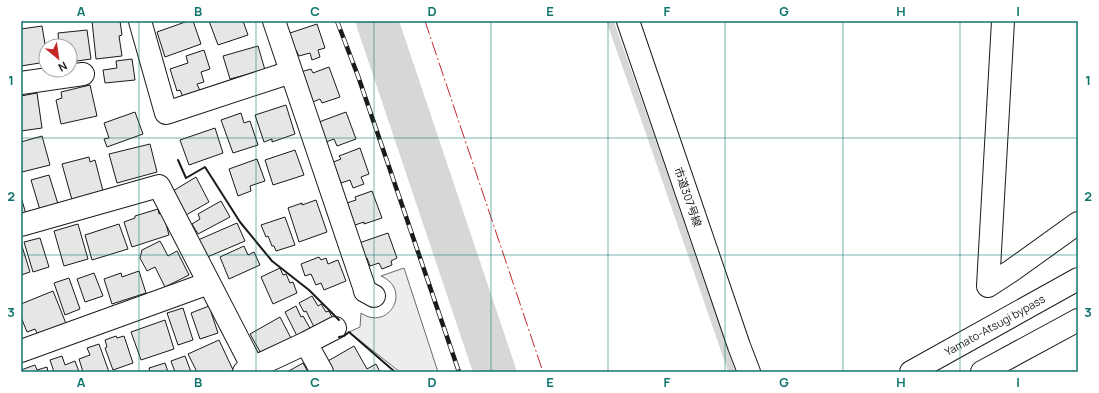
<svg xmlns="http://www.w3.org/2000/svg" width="1099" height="393" font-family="Manrope,'Noto Sans JP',sans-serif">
	<rect width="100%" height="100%" fill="#fff"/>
	<path fill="#ededed" stroke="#6a6a6a" d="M404,268L438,372H400L349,332L360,327L361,313C388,332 413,290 381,276Z"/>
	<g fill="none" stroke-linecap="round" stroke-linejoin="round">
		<path stroke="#d7d7d7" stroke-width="7" d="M610,21L646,123L732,372"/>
		<path stroke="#d7d7d7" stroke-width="42" d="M377,21L495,372"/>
	</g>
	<path fill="#e6e6e6" stroke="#1a1a1a" d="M92,21H120L122,35L119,36L122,56L96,59Z
		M188,21H193L201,44L165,57L157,32Z
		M209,21H243L248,35L218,45Z
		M317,24L325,48L318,50L320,57L312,60L310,53L299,56L296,50L293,51L287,34Z
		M42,26L46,50V62L21,66V29Z
		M87,30L91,59L70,62V46H59L58,33Z
		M258,46L265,70L230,79L223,56Z
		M204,50L210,69L201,72L204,82L197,84L200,91L183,97L180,90L177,91L170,69L188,63L186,56Z
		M132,59L135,80L105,83L103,70L117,68L116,61Z
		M329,67L340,97L322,103L320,99L308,104L297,73L311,69L313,73Z
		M90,85L97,116L61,124L56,100L62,98L61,92Z
		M37,93L42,128L21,131V96Z
		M286,105L295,134L272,142V139L264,142L255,115Z
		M135,112L143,134L107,147L104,139L109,138L104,123Z
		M346,112L356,139L337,146L334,139L326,142L319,122Z
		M241,113L244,123L250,121L258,145L233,153L221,120Z
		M215,128L223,153L189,165L180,140Z
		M42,136L50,165L22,172L21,168V142Z
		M150,144L157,172L117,183L109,154Z
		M360,148L369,174L361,177L364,184L353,188L350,180L341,183L340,180L337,181L331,163L341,159L339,156Z
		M295,150L304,175L273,185L265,160Z
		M89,157L90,162L95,160L103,191L72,200L62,164Z
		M257,159L265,181L250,186L251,191L238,196L229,169Z
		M49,175L58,204L40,210L31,180Z
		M196,177L209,202L186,215L173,191Z
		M372,191L382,218L364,224V222L352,226L344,204L356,200L355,197Z
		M21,197L26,214L21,216Z
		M316,200L327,232L299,242L288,208L302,203V205Z
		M221,201L230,217L198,234L192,224L200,219L198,214Z
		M158,209L159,214L163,213L169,235L132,247L124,222L135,218V216Z
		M285,217L295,245L276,251L274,246H272L268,236L266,237L261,225Z
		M237,223L245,241L205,258L198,240Z
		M78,224L88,259L64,266L54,231Z
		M119,224L128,249L92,260L85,235Z
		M388,233L397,258L391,261L392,265L382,269L379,263L370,266L367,258L365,259L359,243Z
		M40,238L49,267L33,272L24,242Z
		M160,241L168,256L177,251L189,275L165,287L155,267L147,271L140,258L142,250Z
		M21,243L30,272L21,275Z
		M244,246L248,255L254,252L260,265L229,279L220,257Z
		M319,257L321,260L326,258L328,264L338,260L346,281L324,290L321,283L316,285L311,274L305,276L301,264Z
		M280,268L283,275L286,274L290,283L293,282L297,293L273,304L261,277Z
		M139,271L146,293L112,304L104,279L121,273L122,277Z
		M94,273L103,296L85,302L77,279Z
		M69,278L80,309L65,315L54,283Z
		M53,291L67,326L39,337L35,329L27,332L21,317V304Z
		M312,296L318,306L321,304L326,312L329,311L332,317L314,327L306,311L304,312L299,303Z
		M209,306L218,333L200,339L191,313Z
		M296,306L301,317L303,316L311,330L298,338L285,312Z
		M183,308L193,340L178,345L167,313Z
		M280,317L292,340L263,357L250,334Z
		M165,320L174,349L141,360L131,332Z
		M116,336L117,338L124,336L133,363L113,370L105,348L107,347L105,340Z
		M219,340L234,372H197L188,354Z
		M99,344L109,372H83L79,359L90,355L87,348Z
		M354,346L367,369L376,364L380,372H334L328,361Z
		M62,356L65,365L75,361L79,372H54L50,360Z
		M185,356L191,372H175L171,361Z
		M165,363L168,372H150L149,368Z
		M303,363L308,372H287Z
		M35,365L37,370L47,367L48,372H21V370Z"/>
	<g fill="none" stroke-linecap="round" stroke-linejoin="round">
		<g stroke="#1a1a1a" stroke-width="24">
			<path id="minor" d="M140,21L166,113L291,72
				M274,21L364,287L365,291L374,296
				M628,21L739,346L749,372
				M21,83L83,74
				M21,225L159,186L253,368
				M988,286L1003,21
				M988,286L1011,271L1078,223
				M306,343L322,372
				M21,351L209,283
				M244,372L306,343L335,328"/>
		</g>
		<g stroke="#1a1a1a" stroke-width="24">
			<g id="highway">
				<path id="s1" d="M911,372L1078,279"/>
				<path d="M982,372L1078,320"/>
			</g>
		</g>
		<use href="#minor" stroke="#fff" stroke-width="22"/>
		<use href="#highway" stroke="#fff" stroke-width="22"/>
		<g stroke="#1a1a1a" stroke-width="4.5">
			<path id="rail" d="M337,21L358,76L459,372"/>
		</g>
		<use href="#rail" stroke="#fff" stroke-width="3" stroke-dasharray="9" stroke-linecap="butt"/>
		<path stroke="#1a1a1a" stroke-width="2" d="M178,160L186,178L205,167L240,222L272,261L309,290L339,320
			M339,337L344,336L349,332L395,372"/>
		<path stroke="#c62828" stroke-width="1" stroke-dasharray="14 3 2 3" stroke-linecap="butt" d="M425,21L543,372"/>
	</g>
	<path fill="none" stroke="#0f766e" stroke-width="1" stroke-opacity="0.55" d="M139,21V372M256,21V372M374,21V372M491,21V372M608,21V372M725,21V372M843,21V372M960,21V372M21,138H1078M21,255H1078"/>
	<g text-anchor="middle" stroke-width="3" stroke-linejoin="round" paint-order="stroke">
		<g font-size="11" fill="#1a1a1a" stroke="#fff">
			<text transform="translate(688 197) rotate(71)" y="4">市道307号線</text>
			<text dy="4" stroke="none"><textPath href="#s1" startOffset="96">Yamato-Atsugi bypass</textPath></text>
		</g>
	</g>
	<rect width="1099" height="393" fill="none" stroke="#ffffff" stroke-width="44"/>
	<g transform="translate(58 58) rotate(151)"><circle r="19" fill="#ffffff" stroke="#a3a3a3"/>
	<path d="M0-3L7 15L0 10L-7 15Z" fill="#c62828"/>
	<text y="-6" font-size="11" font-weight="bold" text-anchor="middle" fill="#1a1a1a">N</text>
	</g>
	<rect x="22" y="22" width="1055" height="349" fill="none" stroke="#0f766e" stroke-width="1.5"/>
	<g font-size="13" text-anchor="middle" font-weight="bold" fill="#0f766e">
		<text x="81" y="16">A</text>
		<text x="198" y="16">B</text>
		<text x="315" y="16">C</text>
		<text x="432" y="16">D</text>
		<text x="550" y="16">E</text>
		<text x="667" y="16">F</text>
		<text x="784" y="16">G</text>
		<text x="901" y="16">H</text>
		<text x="1018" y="16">I</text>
		<text x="11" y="85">1</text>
		<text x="1088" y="85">1</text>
		<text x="11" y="201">2</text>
		<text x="1088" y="201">2</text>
		<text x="11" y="317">3</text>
		<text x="1088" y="317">3</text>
		<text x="81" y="387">A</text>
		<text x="198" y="387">B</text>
		<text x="315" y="387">C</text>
		<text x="432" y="387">D</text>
		<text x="550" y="387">E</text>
		<text x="667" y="387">F</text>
		<text x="784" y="387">G</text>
		<text x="901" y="387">H</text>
		<text x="1018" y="387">I</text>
	</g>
</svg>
